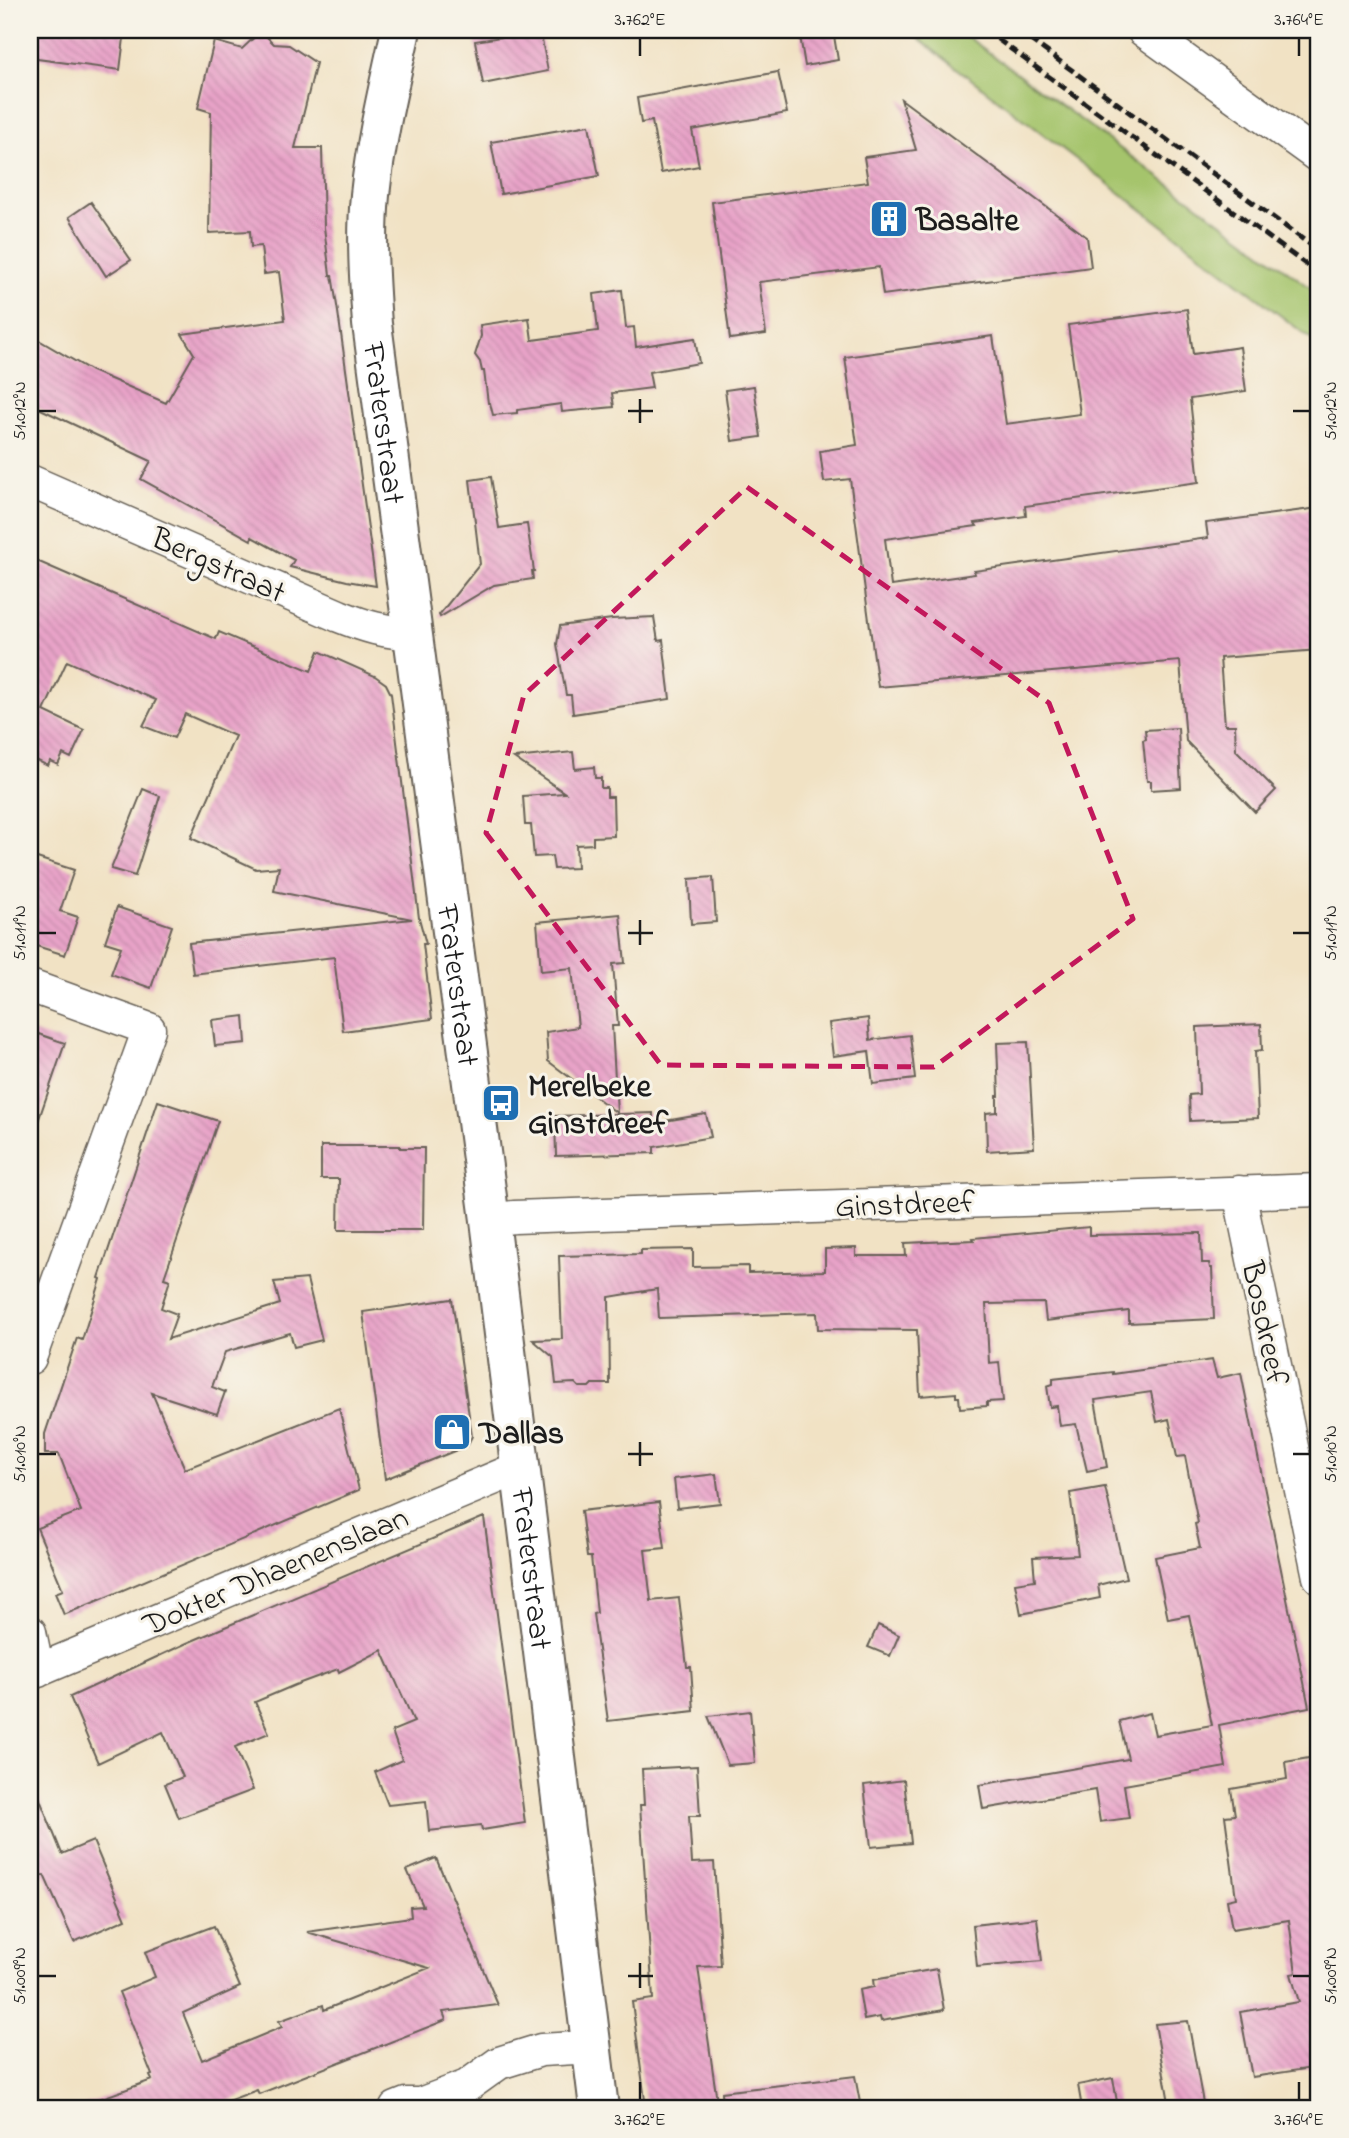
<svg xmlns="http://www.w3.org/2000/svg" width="1349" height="2138" font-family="'Indie Flower',sans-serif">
	<defs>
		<pattern id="building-back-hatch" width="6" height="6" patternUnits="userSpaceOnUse" patternTransform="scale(1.75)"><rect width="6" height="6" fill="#e8a3c8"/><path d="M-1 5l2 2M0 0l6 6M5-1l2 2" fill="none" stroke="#c68cab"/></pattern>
	</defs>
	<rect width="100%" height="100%" fill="#f7f3e8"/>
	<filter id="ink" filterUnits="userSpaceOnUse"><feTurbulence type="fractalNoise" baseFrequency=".0143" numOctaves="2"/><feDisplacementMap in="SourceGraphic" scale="14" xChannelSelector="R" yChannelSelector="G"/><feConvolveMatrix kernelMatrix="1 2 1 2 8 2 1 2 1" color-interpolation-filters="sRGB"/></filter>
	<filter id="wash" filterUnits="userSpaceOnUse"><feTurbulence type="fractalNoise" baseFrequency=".00686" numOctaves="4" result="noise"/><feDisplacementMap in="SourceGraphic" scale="28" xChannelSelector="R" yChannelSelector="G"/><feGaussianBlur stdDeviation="1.57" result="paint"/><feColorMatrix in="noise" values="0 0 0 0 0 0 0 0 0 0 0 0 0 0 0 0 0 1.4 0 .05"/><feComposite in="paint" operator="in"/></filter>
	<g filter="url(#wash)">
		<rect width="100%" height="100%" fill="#f1e2c4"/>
		<path fill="#a5c46c" stroke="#607044" stroke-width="2" d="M907,30H958L1319,294V345Z"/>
		<g id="blocks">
			<path fill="url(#building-back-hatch)" d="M30,30H125L120,70L30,58Z
				M507,30H540L548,71L483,84L475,41L508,36Z
				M799,30H833L838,60L805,66Z
				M261,31L274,44L289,45L316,63L295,148H322L324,227L330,275H332L338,312L376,586L347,581L290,567L294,560L252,537L251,540L141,479L151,461L30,404V335L92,371L166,403L194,354L182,334L285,320L279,272L264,274L261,246L251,247L250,231L209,233L211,112L198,108L214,41L242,49Z
				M778,72L787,113L692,130L699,166L661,173L652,121L641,123L637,98Z
				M901,99L1087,237L1091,267L883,295L879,267L759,282L766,334L730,339L712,202L868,182L864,157L916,150Z
				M589,125L599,176L501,194L491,142Z
				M91,202L131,260L106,276L69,217Z
				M622,290L626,328L634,327L636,347L695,338L699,363L649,372L652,388L612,393L614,407L562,412L561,404L517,410V413L493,415L490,403H488L484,371H482L480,362L475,355L481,336L480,325L529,318L532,340L598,331L594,294Z
				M1187,309L1193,354L1240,347L1246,391L1190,399L1199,482L1025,506L1026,516L975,523L977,526L885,539L891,586L975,574L974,571L1208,538L1206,523L1319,508V650L1220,658L1225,725H1235L1236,750L1276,790L1255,812L1186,741L1180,661L878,687L850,479L824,482L820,451L857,445L845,357L993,336L1006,424L1080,414L1068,325Z
				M754,386L761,437L732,441L725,390Z
				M491,477L499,528L527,524L534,571H532L533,579L494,585L440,617L439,615L480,564L470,480Z
				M30,558L216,639L219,632L311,671L319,651L375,676L386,684L391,694L419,918L426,944H423L432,1019L343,1031L334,957L193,974L189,943L412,919L274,891L279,867L256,869L191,838L235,736L185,714L174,738L143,726L156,700L67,661L44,711L84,730L71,758L63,754L58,765L50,761L48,766L30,757Z
				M654,617L658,641L663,640L670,699L573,714L571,695H566L557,644L560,626L612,619Z
				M1178,728L1181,788L1151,790V781H1147L1143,740L1146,739L1145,730Z
				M573,752L575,769L594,767L595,778H601V788H607V797H613L614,836L593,837V844L576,845L577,868L554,869L552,856L534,857L531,825H525L523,796L565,793L514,758Z
				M143,789L160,796L135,876L111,869Z
				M34,857L74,870L60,911L78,917L65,955L30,944V871Z
				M713,877L716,922L691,924L689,879Z
				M117,907L172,926L151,988L111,974L121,947L105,942Z
				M620,914L625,963L613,964L618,1026H612L617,1113L548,1061L546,1032L578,1027L572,968L541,971L537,922Z
				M244,1016L246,1043L215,1046L212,1020Z
				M868,1018L870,1040L910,1035L915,1079L873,1084L869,1051L833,1056L829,1023Z
				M1261,1024L1262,1050L1255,1051L1258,1118L1190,1121L1189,1095L1199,1094L1197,1027Z
				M30,1031L65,1043L34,1133L30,1132Z
				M1028,1042L1034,1148L987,1151L986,1113L997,1112V1096H999L997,1043Z
				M158,1101L218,1121L164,1278L170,1280L161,1308L177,1314L168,1339L280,1304L274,1282L307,1279L322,1340L294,1347L290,1333L225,1352L212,1387L225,1392L217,1414L152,1393L185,1469L339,1408L359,1490L64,1615L55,1593L63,1590L37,1528L81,1511L59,1454H45V1434L77,1338L82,1340L101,1279L99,1278Z
				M653,1113V1123L706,1114L711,1137L654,1147V1153L556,1156L555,1116Z
				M321,1146H400V1148H424L423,1230H338L339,1179H321Z
				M1089,1227V1235L1201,1233L1202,1263H1209L1210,1268H1212L1214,1319L1129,1323V1311L1046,1321L1044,1303L986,1304L989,1363L999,1362L1003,1401L987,1402V1406L960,1408L959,1397H956V1393L920,1396L917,1330L818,1329L817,1313L659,1318L657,1289L609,1297L610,1384H592L589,1387H579L575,1383L556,1384L553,1357L533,1340L562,1339L559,1256L641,1254V1250L693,1249V1267L748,1266V1273L825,1271V1249L856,1248V1256H906L905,1243L974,1240L973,1238Z
				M452,1299L472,1436L467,1446L385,1479L363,1312Z
				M1212,1360L1217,1378L1241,1373L1309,1707L1219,1725L1226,1767L1124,1785L1129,1818L1100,1822L1095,1790L983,1809L979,1785L1128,1759L1119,1721L1150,1713L1155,1735L1212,1725L1189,1615L1168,1619L1155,1557L1200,1548L1195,1524L1198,1523L1185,1456L1177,1457L1169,1419L1157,1422L1151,1392L1095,1400L1107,1467L1087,1471L1076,1424L1060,1426L1057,1406L1050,1407L1047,1386L1053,1384V1379L1113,1372V1374Z
				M716,1474L720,1503L677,1508L674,1479Z
				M1105,1487L1126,1578L1098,1585L1100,1598L1021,1614L1015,1583L1035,1580L1033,1557L1078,1555L1070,1493Z
				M659,1502L665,1548L645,1550L651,1601L679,1598L687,1667H691L694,1711L608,1721L593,1614L597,1613L591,1557H587L581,1511Z
				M484,1517L525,1823L482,1830L481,1825L429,1831L426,1801L388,1805L375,1772L402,1760L392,1731L414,1722L382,1650L339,1672L338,1669L295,1685L255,1702L269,1733L235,1747L253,1790L179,1818L165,1784L183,1777L163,1732L98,1763L70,1697L187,1643Z
				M878,1625L899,1635L890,1656L868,1647Z
				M750,1711L755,1763L728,1765L708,1716Z
				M1315,1757L1319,1781V2043L1316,2044L1319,2067L1252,2077L1240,2012L1299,2002L1291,1974L1296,1973L1289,1920L1232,1929L1227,1900L1236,1898L1225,1816L1235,1815L1231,1789L1287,1779L1285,1762Z
				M697,1766L700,1816H689L692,1863L714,1862L719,1934L721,1966L698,1967L718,2108H646L632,2002L653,1999L640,1805H644L642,1769Z
				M30,1775L62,1854L93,1841L126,1919L74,1942L44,1875L30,1877Z
				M904,1780L911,1843L871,1847L864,1785Z
				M436,1858L498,2005L443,2012L446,2020L259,2094L257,2090L209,2108H83V2105L152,2080L150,2076L152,2075L119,1992L155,1977L145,1952L214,1926L240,1987L183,2013L202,2060L282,2027L279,2021L323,2005L324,2010L429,1968L307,1932L411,1917L410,1907L423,1906L407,1870Z
				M1037,1918L1042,1961L977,1967L973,1925Z
				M937,1969L944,2010L881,2021L880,2017L864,2020L859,1990L874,1987L873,1980Z
				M1188,2021L1204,2108H1170L1155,2024Z
				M855,2076L861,2108H723L722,2092Z
				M1113,2078L1118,2108H1082L1078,2085Z"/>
		</g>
	</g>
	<g filter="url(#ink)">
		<use href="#blocks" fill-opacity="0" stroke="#676157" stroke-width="2"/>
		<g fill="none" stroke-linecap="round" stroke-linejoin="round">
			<g stroke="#676157" stroke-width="35">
				<path id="street" d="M1143,30L1319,157
					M30,481L339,616C364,626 386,633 413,633
					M30,986L149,1029L30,1358
					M1239,1192L1319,1577
					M490,1220L514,1217L1319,1190
					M30,1632L38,1671
					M30,1674L521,1467
					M396,2108L406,2104H420L467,2086L499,2063L541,2050L592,2047"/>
			</g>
			<g stroke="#676157" stroke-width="42">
				<g id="secondary">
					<path id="s1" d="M401,30C389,85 376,139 370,195C366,238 369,281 372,324L490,1220L599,2108"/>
				</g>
			</g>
			<use href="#street" stroke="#fff" stroke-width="32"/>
			<use href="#secondary" stroke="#fff" stroke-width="38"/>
			<path stroke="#1c1c1c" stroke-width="5" stroke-dasharray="10 5" stroke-linecap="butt" d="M985,30L1319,274
				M1017,30L1319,251"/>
		</g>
	</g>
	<path fill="none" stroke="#c2185b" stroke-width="5" stroke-dasharray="14 9" stroke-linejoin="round" d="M747,487L1049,703L1133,919L934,1067L661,1065L486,833L524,695Z"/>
	<path fill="none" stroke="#1c1c1c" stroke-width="2.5" d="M640,38V56M1299,38V56M640,399V423M38,411H56M628,411H653M1293,411H1310M640,920V945M38,933H56M628,933H653M1293,933H1310M640,1442V1466M38,1454H56M628,1454H653M1293,1454H1310M640,1963V1988M38,1976H56M628,1976H653M1293,1976H1310M640,2082V2100M1299,2082V2100"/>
	<defs>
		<g id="building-square" transform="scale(2.0125)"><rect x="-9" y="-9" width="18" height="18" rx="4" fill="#1f6fb2" stroke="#f7f3e8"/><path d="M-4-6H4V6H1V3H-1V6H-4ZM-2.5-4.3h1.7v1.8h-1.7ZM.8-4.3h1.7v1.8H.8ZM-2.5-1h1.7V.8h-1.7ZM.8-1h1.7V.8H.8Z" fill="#fff"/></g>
		<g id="bus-square" transform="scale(2.0125)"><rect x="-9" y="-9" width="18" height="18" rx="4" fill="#1f6fb2" stroke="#f7f3e8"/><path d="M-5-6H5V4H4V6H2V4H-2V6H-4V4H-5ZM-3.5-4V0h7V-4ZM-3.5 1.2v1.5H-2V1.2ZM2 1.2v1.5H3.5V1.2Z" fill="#fff"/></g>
		<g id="shop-square" transform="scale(2.0125)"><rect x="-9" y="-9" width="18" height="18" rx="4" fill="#1f6fb2" stroke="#f7f3e8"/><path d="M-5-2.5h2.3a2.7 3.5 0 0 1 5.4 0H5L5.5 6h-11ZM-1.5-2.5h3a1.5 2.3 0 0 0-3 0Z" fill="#fff"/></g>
	</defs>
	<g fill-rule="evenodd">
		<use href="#building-square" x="889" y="219"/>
		<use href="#bus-square" x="501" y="1103"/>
		<use href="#shop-square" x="452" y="1432"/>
	</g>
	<g text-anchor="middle" stroke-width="6" stroke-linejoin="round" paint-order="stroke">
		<g font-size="32" font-weight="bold" fill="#1c1c1c" stroke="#f7f3e8" text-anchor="start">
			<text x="916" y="230">Basalte</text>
			<text x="528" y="1096">Merelbeke<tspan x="528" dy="37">Ginstdreef</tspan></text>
			<text x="479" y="1443">Dallas</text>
		</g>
		<g font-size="32" fill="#1c1c1c" stroke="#f7f3e8">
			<text dy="11" stroke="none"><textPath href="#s1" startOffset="397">Fraterstraat</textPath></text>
			<text transform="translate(219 564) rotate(24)" y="11">Bergstraat</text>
			<text dy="11" stroke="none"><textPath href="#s1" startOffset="964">Fraterstraat</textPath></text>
			<text transform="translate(905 1203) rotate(-2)" y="11">Ginstdreef</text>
			<text transform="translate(1266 1323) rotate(78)" y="11">Bosdreef</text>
			<text dy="11" stroke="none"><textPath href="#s1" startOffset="1552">Fraterstraat</textPath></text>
			<text transform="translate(275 1570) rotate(-23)" y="11">Dokter Dhaenenslaan</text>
		</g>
	</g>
	<rect width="1349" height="2138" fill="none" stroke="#f7f3e8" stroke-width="77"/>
	<rect x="38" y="38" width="1272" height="2062" fill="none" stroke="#1c1c1c" stroke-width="2.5"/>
	<g font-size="18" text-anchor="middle" fill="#1c1c1c">
		<text x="640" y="25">3.762°E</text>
		<text x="1299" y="25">3.764°E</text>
		<text transform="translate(19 411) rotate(-90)" y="6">51.012°N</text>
		<text transform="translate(1330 411) rotate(-90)" y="6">51.012°N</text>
		<text transform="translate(19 933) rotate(-90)" y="6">51.011°N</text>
		<text transform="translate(1330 933) rotate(-90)" y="6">51.011°N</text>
		<text transform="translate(19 1454) rotate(-90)" y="6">51.010°N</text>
		<text transform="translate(1330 1454) rotate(-90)" y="6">51.010°N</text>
		<text transform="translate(19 1976) rotate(-90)" y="6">51.009°N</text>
		<text transform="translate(1330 1976) rotate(-90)" y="6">51.009°N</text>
		<text x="640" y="2125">3.762°E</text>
		<text x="1299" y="2125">3.764°E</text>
	</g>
</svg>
